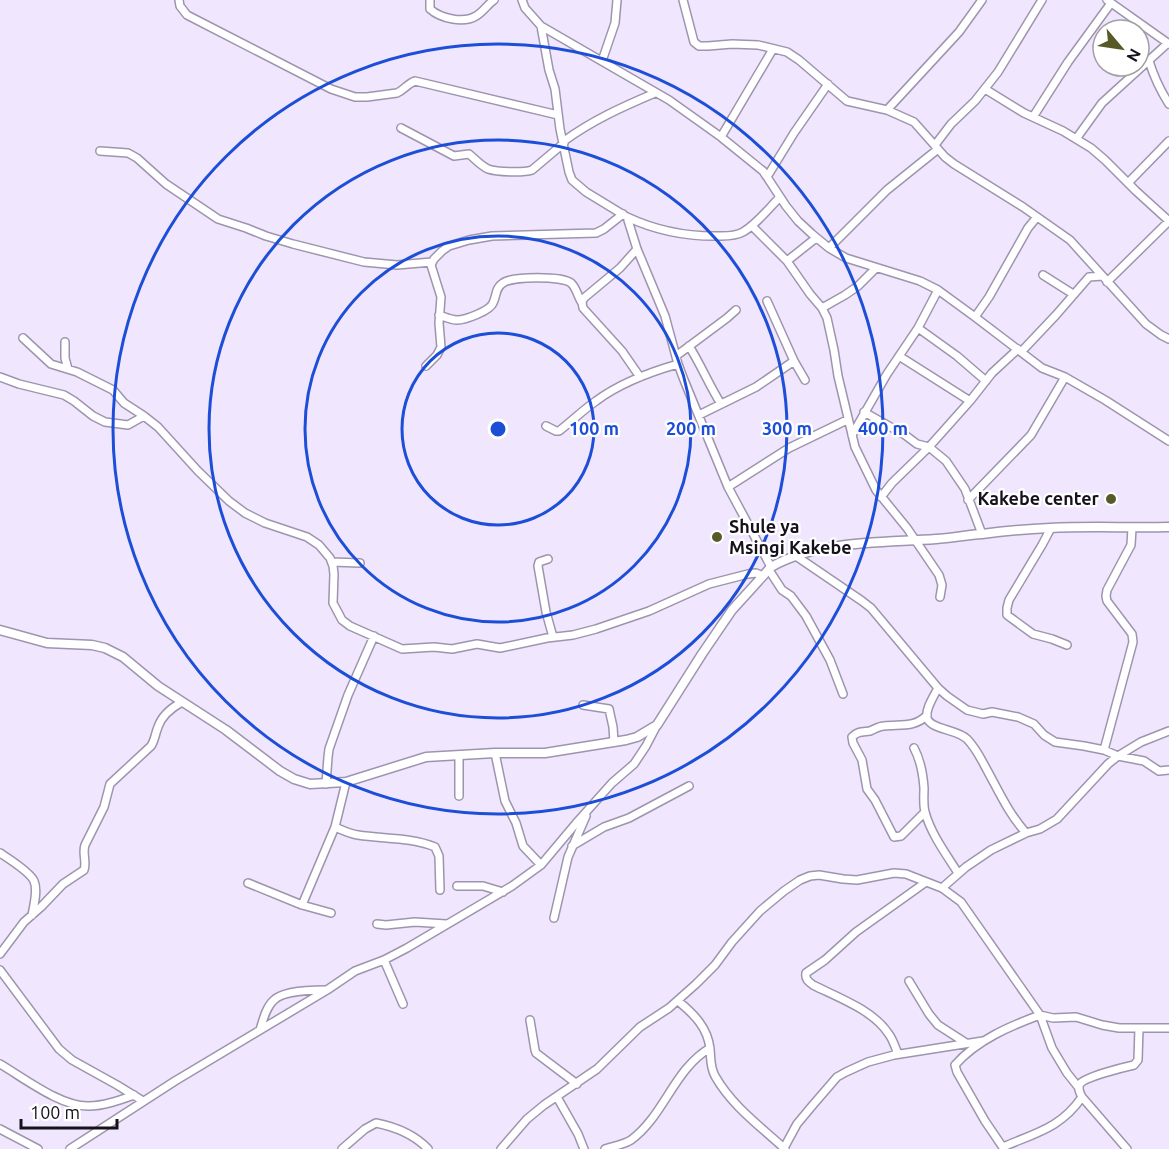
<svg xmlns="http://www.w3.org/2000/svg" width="1169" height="1149" font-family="Ubuntu,sans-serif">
	<rect width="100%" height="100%" fill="#f0e7fe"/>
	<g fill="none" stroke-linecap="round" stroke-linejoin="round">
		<g stroke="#9e94ae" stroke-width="10">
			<path id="minor" d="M179,0L180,6L187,15L331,89L355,97H367L397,93C404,90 407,84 415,81L558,115
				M430,0V9C440,18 463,24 476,16C483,12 487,5 494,0
				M522,0L525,8L541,26L549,70L555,89L560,129L569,172L572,180L586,192L627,217L637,249L665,316L678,364L684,380L728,487L771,567
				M683,0L694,42L699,46H708L732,44L758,45L787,52L799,60L847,101L887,110L914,122L945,157L954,164L1023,207L1070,240L1146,324L1161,335L1169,339
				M1107,0L1169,44
				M541,26L669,100L721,137L763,171L786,206L798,221L812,234L829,248L846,258L920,281L938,290L975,317L1042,368L1065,377L1105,400L1169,441
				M602,61L615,23L617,0
				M1149,61C1154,77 1160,90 1169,104
				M985,89L1024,113L1063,131L1091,148L1105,160L1136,191L1169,221
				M887,110L959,32L982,0
				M1033,117L1068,62L1111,3
				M401,128L454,156L469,154C475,159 481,166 488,169C497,172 523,173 532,170L564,143
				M721,137L773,49
				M1076,139L1102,103L1168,43
				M564,141C593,120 622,107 655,93
				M935,145L951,124L975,101L998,72L1042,0
				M100,151L128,153L137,158L166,184L218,219L246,228L266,236L293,244L364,262L397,265L432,262
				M767,177L794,133L828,84
				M1128,183L1169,141
				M627,217C657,231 687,237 721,236C728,236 736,236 743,232C757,224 769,208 780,197
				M752,226L787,261L810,294L822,308L827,318L834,350L838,376L855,447L876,490L907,528L939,575L942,585L940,597
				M829,248L887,190L938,149
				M637,249L620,268L584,298L582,302L583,308L622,351L640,377
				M787,261L816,238
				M1043,275L1073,294
				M1107,282L1169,221
				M767,301L794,361L805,380
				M822,308L845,295L858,286L876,268
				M439,315C445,317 451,320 457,320C465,320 490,311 493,303C497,295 495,288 503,283C512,276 563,276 571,283C576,287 578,297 582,303
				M975,317L989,297L1028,228L1037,217
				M918,328L957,356L986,381
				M23,338L51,364L77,372L113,390L124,403L144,416L158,427L198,471L229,501L245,513L265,523L307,537L319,545L330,558L333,566L334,574L333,603L342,620L350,626L402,649L434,647L452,649L477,644L500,648L547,638L573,635L596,629L649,611L709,584L748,574L756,573L763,576
				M65,342V358L68,369
				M689,346C701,365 709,385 721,404
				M1021,352L1056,315L1089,277L1102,276
				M676,356L727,318L736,310
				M899,356L970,401
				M426,366L437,355L441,347L439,323L441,297L431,265L434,259L442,251L449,246L469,240L492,236L596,233L604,229L623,214
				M0,377L19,384L64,395L74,401L93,416L105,422L128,425L144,416
				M864,412L905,435L917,444L929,447L946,461L965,489L982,534
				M699,415L756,387L794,361
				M546,426L556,431H559C572,421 583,410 596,401C620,383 650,372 678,364
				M852,435L887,374L918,328L938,290
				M728,487L789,448L847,420
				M881,497L892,483L929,447L970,401L992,373L1018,349
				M968,500L1031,435L1065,377
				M1051,528L1042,545L1009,600L1007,608V615L1033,634L1052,639L1067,645
				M796,556L862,601L871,608L938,688L947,696L967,710L983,714L992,712L1018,717L1034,724L1044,735L1055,742L1084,746L1104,750L1118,756L1144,761L1159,771L1169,770
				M548,559L539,562L538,566L546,612L553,637
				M332,562L360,563
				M769,570L782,590L791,596L806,616L830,660L843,694
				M938,688C934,696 925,709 927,718C931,730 957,729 967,739C976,748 981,759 987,770C999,792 1009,814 1026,833
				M583,705L609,709L613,727L614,742
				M914,748C921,761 923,774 924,788C924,796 923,804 925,812C931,834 946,854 958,873
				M1104,750L1133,642L1132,634L1107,601L1106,596L1107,590L1131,545L1132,528
				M495,753L505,801L516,823L523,846L541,865
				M459,756V796
				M326,784L328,757L329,749L348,695L374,636
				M925,812L901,836L894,837L875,800L867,789L862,760L853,743L852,737C858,731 862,732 870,731C875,729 879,726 884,726C900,724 915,728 927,715
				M335,827C342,830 350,834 358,835C383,839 411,837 435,847L439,856L440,890
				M572,846L604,827L629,818L689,786
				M0,853C9,859 30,872 34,881C38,890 34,905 32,915
				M248,883L302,905L331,913
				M457,886H483L503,892
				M942,888L966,867L991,850L1026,833L1040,829L1057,819L1108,764L1118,756L1141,742L1169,731
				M302,905L335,827L346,782
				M554,918L568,857L586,816
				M377,924L386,925L415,922L446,924
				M0,954L24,922L41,907L63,884L84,870C87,862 82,853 85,845L104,807L110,784L151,746C155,740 155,734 158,727C162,715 171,708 182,702
				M384,960L403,1004
				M0,970L59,1049L72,1060L117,1085L143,1101
				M909,981L929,1014L938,1025L966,1043
				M678,1001C694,1014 708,1028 710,1049C711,1059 710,1067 715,1076C732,1106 760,1126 785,1149
				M1040,1015L1053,1018L1076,1017L1102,1025L1119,1028H1169
				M530,1020L535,1050L536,1053L577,1084
				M260,1030C263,1020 266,1007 274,1000C283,991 312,990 325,990
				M898,1054C895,1047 893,1039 888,1033C873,1010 837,997 813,985C808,981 805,979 806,973L825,960L856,932L926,882
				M0,1064C24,1078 61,1107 89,1106C104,1106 120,1100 134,1095
				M557,1097L578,1134L584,1149
				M0,1129L38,1149
				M1003,1147C1035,1133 1061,1128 1082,1097
				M784,1148L797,1124L812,1106L837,1077L846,1072L868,1062L894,1055L983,1041
				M70,1149L175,1081L327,990L355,971L384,960L407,948L512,886L541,865L578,821L612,783L634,764L646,746L657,725
				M342,1149L365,1129L376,1123C396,1127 414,1134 428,1149
				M501,1149L527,1119L544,1105L597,1069L640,1027L669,1008L696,984L715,965L732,942L760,911L784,891L800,880L810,876L819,875L843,879L857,880L894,873L906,874L942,888L961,902L1040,1015L1052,1048L1067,1073L1079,1088
				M605,1149C613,1146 623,1145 631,1140C664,1116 674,1069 710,1048
				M1004,1149L985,1121L957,1072L955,1065C977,1040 1010,1026 1040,1015
				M1127,1149L1082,1097C1080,1093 1077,1088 1080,1084C1084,1077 1125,1067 1134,1065L1138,1060L1139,1028"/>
		</g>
		<g stroke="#9e94ae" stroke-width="11">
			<path id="tertiary" d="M0,630L47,643L92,645L105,648L123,657L158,686L226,730L280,771L294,779L310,784L346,782L426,757L495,753H545L626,740L637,737L657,725L702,654L732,610L771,567C818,540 884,543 936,539C952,538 967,535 982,534C1004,531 1027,529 1050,528C1090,526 1129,528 1169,527"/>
		</g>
		<use href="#minor" stroke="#fff" stroke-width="7"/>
		<use href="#tertiary" stroke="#fff" stroke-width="8"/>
	</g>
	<g fill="none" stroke="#1d4ed8" stroke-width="3">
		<circle cx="498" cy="429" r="96"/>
		<circle cx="498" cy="429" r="193"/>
		<circle cx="498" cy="429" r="289"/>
		<circle cx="498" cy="429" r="385"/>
	</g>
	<g fill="#575a27" stroke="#fff" stroke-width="2">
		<circle cx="1111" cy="499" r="6"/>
		<circle cx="717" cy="537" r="6"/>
	</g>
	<g text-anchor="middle" stroke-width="4.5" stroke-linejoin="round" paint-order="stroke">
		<g font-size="18" font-weight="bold" fill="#16121c" stroke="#fff" text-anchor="end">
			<text x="1099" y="505">Kakebe center</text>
			<text x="729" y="533" text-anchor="start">Shule ya<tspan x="729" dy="21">Msingi Kakebe</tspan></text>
		</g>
	</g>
	<circle cx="498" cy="429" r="9" fill="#1d4ed8" stroke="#fff" stroke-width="3"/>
	<g font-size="18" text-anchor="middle" font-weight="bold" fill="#1d4ed8" stroke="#fff" stroke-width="4.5" stroke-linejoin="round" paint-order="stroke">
		<text x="594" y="435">100 m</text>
		<text x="691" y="435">200 m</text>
		<text x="787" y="435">300 m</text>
		<text x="883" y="435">400 m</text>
	</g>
	<g transform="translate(1121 48) rotate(119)"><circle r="28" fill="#ffffff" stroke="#a2a0a4" stroke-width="1.5"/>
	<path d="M0-4.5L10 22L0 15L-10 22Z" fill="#575a27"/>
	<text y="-9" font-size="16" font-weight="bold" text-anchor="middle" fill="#16121c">N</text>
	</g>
	<path d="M21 1119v9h96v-9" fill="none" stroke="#16121c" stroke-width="3"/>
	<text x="30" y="1119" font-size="18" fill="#16121c" stroke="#ffffff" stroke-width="4.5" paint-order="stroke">100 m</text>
</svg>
